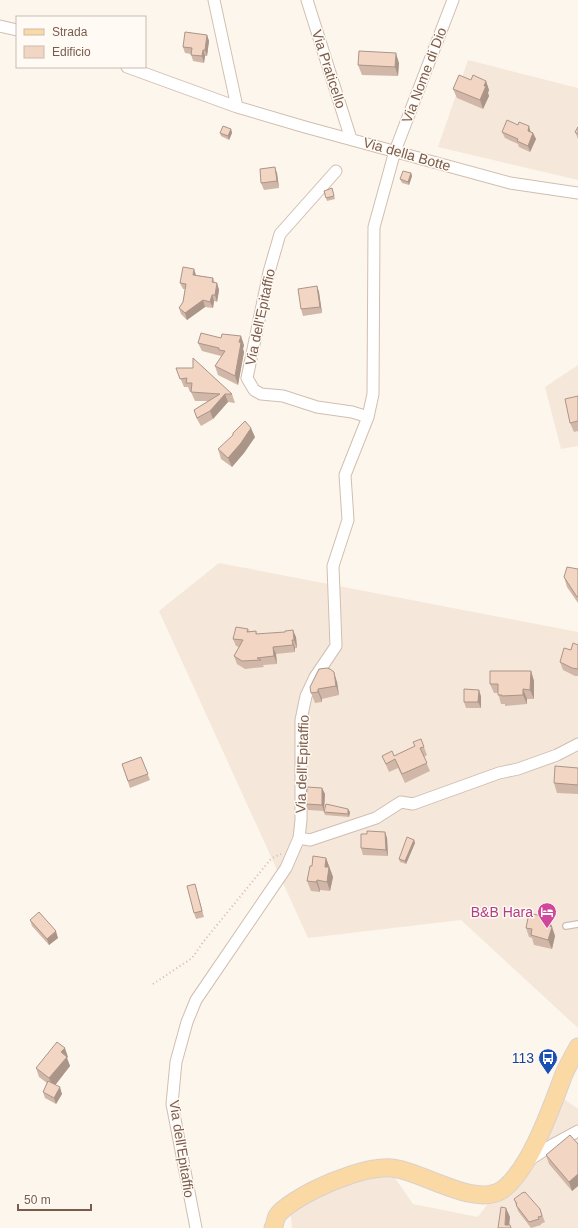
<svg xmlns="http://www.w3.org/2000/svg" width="578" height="1228" font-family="Arial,sans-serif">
	<rect width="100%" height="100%" fill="#fdf6ec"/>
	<path fill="#f5e8da" d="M468,60L578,88V180L438,147Z
		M578,365V446L561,449L545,387Z
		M219,563L578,632V1028L461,920L308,938L159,611Z
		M564,1099L578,1109V1228H292L289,1198L386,1165L413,1204L478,1217Z"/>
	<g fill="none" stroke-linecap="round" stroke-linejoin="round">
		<g stroke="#d1beb0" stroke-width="8">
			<path id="lane" d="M566,926L578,924"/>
		</g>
		<g stroke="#d1beb0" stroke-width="13">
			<path id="street" d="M214,0L237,107
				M307,0L351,139
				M0,26L17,30
				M127,67L237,107L305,127L510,183L578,193
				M336,171L280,234L269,272L247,378L254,390L261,394L283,396L317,407L352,412L368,417
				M299,838L310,840L376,818L401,802L413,804L499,773L518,769L557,755L578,744
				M529,1160L554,1144L578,1131
				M196,1228L172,1104L176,1062L187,1022L196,1000L286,868L299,838L301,820V720L306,696L315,677L336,646L333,566L348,520L345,475L368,417L373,394L374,227L395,151L453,0"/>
		</g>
		<g stroke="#dad1cd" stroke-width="19">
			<path id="primary" d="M273,1228C275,1225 275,1220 277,1216C283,1207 304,1195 314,1190C334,1180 369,1166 392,1168C422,1171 474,1208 502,1190C530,1170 552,1106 564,1074C568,1065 573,1056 578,1047"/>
		</g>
		<path stroke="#d9b8a5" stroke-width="2" stroke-dasharray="1 3" stroke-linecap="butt" d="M153,984L192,958L204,941L270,860L274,857L281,854"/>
		<use href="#lane" stroke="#fff" stroke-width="5.5"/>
		<use href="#street" stroke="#fff" stroke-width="11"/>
		<use href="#primary" stroke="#fbd9a5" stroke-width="17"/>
	</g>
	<path fill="#d1b7a8" d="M207,35L209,41L207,56H205L204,63L193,61L191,54L185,53L183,47Z
		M399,63L398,76L362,75L358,65Z
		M471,80L486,81L489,90L488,93L489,96L483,109L457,98L453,89Z
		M578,127V139L575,132Z
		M231,129L232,133L229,140L221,136L220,133Z
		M502,132H531L533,133L536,139L530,152L519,147L518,144L505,138Z
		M277,173L279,188L264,190L261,183Z
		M411,173L412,176L409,185L402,183L400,179Z
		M332,188L335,199L327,201L324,191Z
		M196,275L213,278L215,283H217L219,290L217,302L214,301L213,308L205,307L187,320L181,314L179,308L183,302L185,289H183L180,283Z
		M317,286L319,292L322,313L303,316L301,309Z
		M198,343L244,345L243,349L244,352L238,385L218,375L215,366L222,357L221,356L202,351Z
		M176,368L232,394L235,403L228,402L213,419L201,426L197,419L194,410L208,401H195L191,392H190L188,387H184Z
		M578,396V431L574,432L570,423Z
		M255,437L244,453L232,467L221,459L218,449Z
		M578,569V603L567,587L564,577Z
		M248,629L249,631H256L257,634L296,637L297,648H295V652L276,654L277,664L263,665L264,667L245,669L237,664L234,656L239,647L236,646L233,639Z
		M578,645V676H575L563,670L560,662L571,650Z
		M319,669L337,682L339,695L322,699V702L315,703L311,693Z
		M531,671L534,681V699H527V704L505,706V704H501L498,693H494L490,684Z
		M481,696V708H466L464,702Z
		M421,739L427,755L424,757L430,771L405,783L398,768L389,772L382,756H394L415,746Z
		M141,757L150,780L130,788L122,764Z
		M578,768V794L557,793L554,783Z
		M322,788L325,794L324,811L308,810L306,804Z
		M324,812H350L349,817L325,815Z
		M385,832L387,838L388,856L363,855L361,848L367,834Z
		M414,840L415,843L406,864L400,862L399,859Z
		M326,858L333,877L330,891L320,890V892L311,891L307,881L312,866Z
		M195,884L197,891L204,917L196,919L194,913Z
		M549,918L555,936L552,949L534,945L532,938L529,937L526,928Z
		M30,920L58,938L49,945L32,926Z
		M68,1057L67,1058L70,1066L55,1085L62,1094L56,1104L45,1098L43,1092L47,1083L39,1077L36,1068Z
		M578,1144V1186L572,1191L549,1164L546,1155Z
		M514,1199L540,1209L545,1222L541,1224V1225L531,1228L518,1211Z"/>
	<path fill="#aa9588" d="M207,35L209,41L207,56L205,50Z
		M203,50L205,56L204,63L202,56Z
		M396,53L399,63L398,76L395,67Z
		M486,81L489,90L488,93L489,96L483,109L480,100L484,86Z
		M529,126L531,133L528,131Z
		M231,129L232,133L229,140L228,136Z
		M533,133L536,139L530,152L528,146Z
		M275,167L277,173L279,188L277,181Z
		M411,173L412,176L409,185L408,182Z
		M194,269L196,275H193Z
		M217,283L219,290L217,302L215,295Z
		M317,286L319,292L322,313L320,307Z
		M212,295L214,301L213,308L210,302Z
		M203,300L205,307L187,320L185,313Z
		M241,336L244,345L243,349L244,352L238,385L235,376L239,342Z
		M225,394L228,402L213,419L210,411Z
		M251,428L255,437L244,453L232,467L228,458Z
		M293,630L296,637L297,648L294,640Z
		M292,640L295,648V652L293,645Z
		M273,647L276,654L277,664L274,656Z
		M531,671L534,681V699L530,690Z
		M334,672L337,682L339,695L336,686Z
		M318,689L322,699V702L318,692Z
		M523,689L527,699V704L523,695Z
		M479,690L481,696V708L478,702Z
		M322,788L325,794L324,811L322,805Z
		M348,809L350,812L349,817L348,814Z
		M385,832L387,838L388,856L386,850Z
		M414,840L415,843L406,864L405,861Z
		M326,858L333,877L330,891L327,882L325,867Z
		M317,880L320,890V892L316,882Z
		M549,918L555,936L552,949L548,940L547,925Z
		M56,931L58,938L49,945L47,939Z
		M65,1048L68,1057L67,1058L70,1066L53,1088L49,1078L61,1052Z
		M60,1087L62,1094L56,1104L54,1098Z
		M578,1174V1186L572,1191L569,1182Z
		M506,1208L510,1217L509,1228L505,1225Z"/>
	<path fill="#f3d5c3" stroke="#aa9588" d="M185,32L207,35L205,50H203L202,56L191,55L192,48L183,47Z
		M359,51L396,53L395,67L358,65Z
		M459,75L471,80L473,75L486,81L484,86H486L480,100L453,89Z
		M507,120L518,125L519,122L529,126L528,131L533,133L528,146L517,141L518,139L502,132Z
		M223,126L231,129L228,136L220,133Z
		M578,127V134L575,132Z
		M275,167L277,181L261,183L260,169Z
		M403,171L411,173L408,182L400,179Z
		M332,188L334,196L326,198L324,191Z
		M183,267L194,269L193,275L213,278L212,282L217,283L215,295H212L210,302L203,300L185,313L179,308L183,302L186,284L180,283Z
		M317,286L320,307L301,309L298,289Z
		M201,333L221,338L222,334L241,336L239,342L241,343L235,376L215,366L225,351L219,350V348L198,343Z
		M193,358L232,394H225L210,411L197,418L194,410L220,394L191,392L192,383H186L187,378L180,379L176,368H193Z
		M578,396V421L570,423L565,399Z
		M245,421L251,428L241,443L228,458L218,449L233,435V433Z
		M567,567L578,569V596L577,597L564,577Z
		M236,627L248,629L247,632L256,631V634L285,632V631L293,630L294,640H292L293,645L273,647L274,656L257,658L261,660L242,661L234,656L243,640L233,639Z
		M573,643L578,645V669L572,668L560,662L564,648L571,650Z
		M327,668L330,669L334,672L336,686L318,689V692L311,693L310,687L319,669Z
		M490,671H531L530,690L523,689V695L502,696V695H498V684H490Z
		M464,689L479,690L478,702H464Z
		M421,739L424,747L420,748L427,763L402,774L395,759L386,764L382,756L392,751L394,756L415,746L413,742Z
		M141,757L148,774L128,781L122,764Z
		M555,766L578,768V785L554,783Z
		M307,787L322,788V805L306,804Z
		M326,804L348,809V814L324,812Z
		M367,831L385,832L386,850L361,848V834H367Z
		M407,837L414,840L405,861L399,859Z
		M313,856L326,858L325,867H329L327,882L317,880L316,882L307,881L310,866H312Z
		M195,884L202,911L194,913L187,886Z
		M39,912L56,931L47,939L30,920Z
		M529,913L549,918L547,925L552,927L548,940L531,935L532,929L526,928Z
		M57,1042L65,1048L61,1052L67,1057L49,1078L36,1068Z
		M48,1081L60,1087L54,1098L43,1092Z
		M570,1135L578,1144V1174L569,1182L546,1155Z
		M525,1192L540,1209L542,1216L538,1217L539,1219L529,1222L516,1205L517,1204L514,1199L522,1193Z
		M501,1207L506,1208L505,1225H510L511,1228H498Z"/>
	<defs>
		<g id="hotel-pin" transform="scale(1)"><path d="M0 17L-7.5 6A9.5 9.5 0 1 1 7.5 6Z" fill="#d1479c" stroke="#fffaf3"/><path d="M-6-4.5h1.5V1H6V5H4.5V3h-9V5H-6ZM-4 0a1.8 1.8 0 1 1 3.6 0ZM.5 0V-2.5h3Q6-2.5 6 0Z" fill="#fff"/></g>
		<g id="bus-pin" transform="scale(1)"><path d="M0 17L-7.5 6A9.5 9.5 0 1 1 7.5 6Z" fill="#1a4fb4" stroke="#fffaf3"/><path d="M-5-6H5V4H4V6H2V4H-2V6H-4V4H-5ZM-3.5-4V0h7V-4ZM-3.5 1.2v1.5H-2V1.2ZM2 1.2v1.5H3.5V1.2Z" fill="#fff"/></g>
	</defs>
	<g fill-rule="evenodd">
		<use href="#hotel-pin" x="547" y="912"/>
		<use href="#bus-pin" x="548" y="1058"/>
	</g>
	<g text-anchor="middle" stroke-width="3" stroke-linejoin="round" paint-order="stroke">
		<g font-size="14" fill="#7a5c4d" stroke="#fffaf3">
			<text transform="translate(329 69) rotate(72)" y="5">Via Praticello</text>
			<text transform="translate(424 75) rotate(-69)" y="5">Via Nome di Dio</text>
			<text transform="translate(407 154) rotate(16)" y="5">Via della Botte</text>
			<text transform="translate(260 317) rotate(-78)" y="5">Via dell'Epitaffio</text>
			<text transform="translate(302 764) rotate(-88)" y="5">Via dell'Epitaffio</text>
			<text transform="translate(182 1149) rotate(81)" y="5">Via dell'Epitaffio</text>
		</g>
		<g font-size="14" fill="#b23c85" stroke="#fffaf3" text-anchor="end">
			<text x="533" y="917">B&amp;B Hara</text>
		</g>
		<g font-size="14" fill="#164399" stroke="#fffaf3" text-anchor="end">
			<text x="534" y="1063">113</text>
		</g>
	</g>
	<rect x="16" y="16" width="130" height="52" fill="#fffaf3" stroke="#cabbb1"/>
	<rect x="24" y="29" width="20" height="6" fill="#fbd9a5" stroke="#cabbb1"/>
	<text x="52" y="36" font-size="12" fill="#7a5c4d">Strada</text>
	<rect x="24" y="46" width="20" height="12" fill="#f3d5c3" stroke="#cabbb1"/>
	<text x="52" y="56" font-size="12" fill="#7a5c4d">Edificio</text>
	<path d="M18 1204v6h73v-6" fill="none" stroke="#7a5c4d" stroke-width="2"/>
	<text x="24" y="1204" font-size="12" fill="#7a5c4d" stroke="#fffaf3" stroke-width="3" paint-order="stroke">50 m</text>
</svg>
